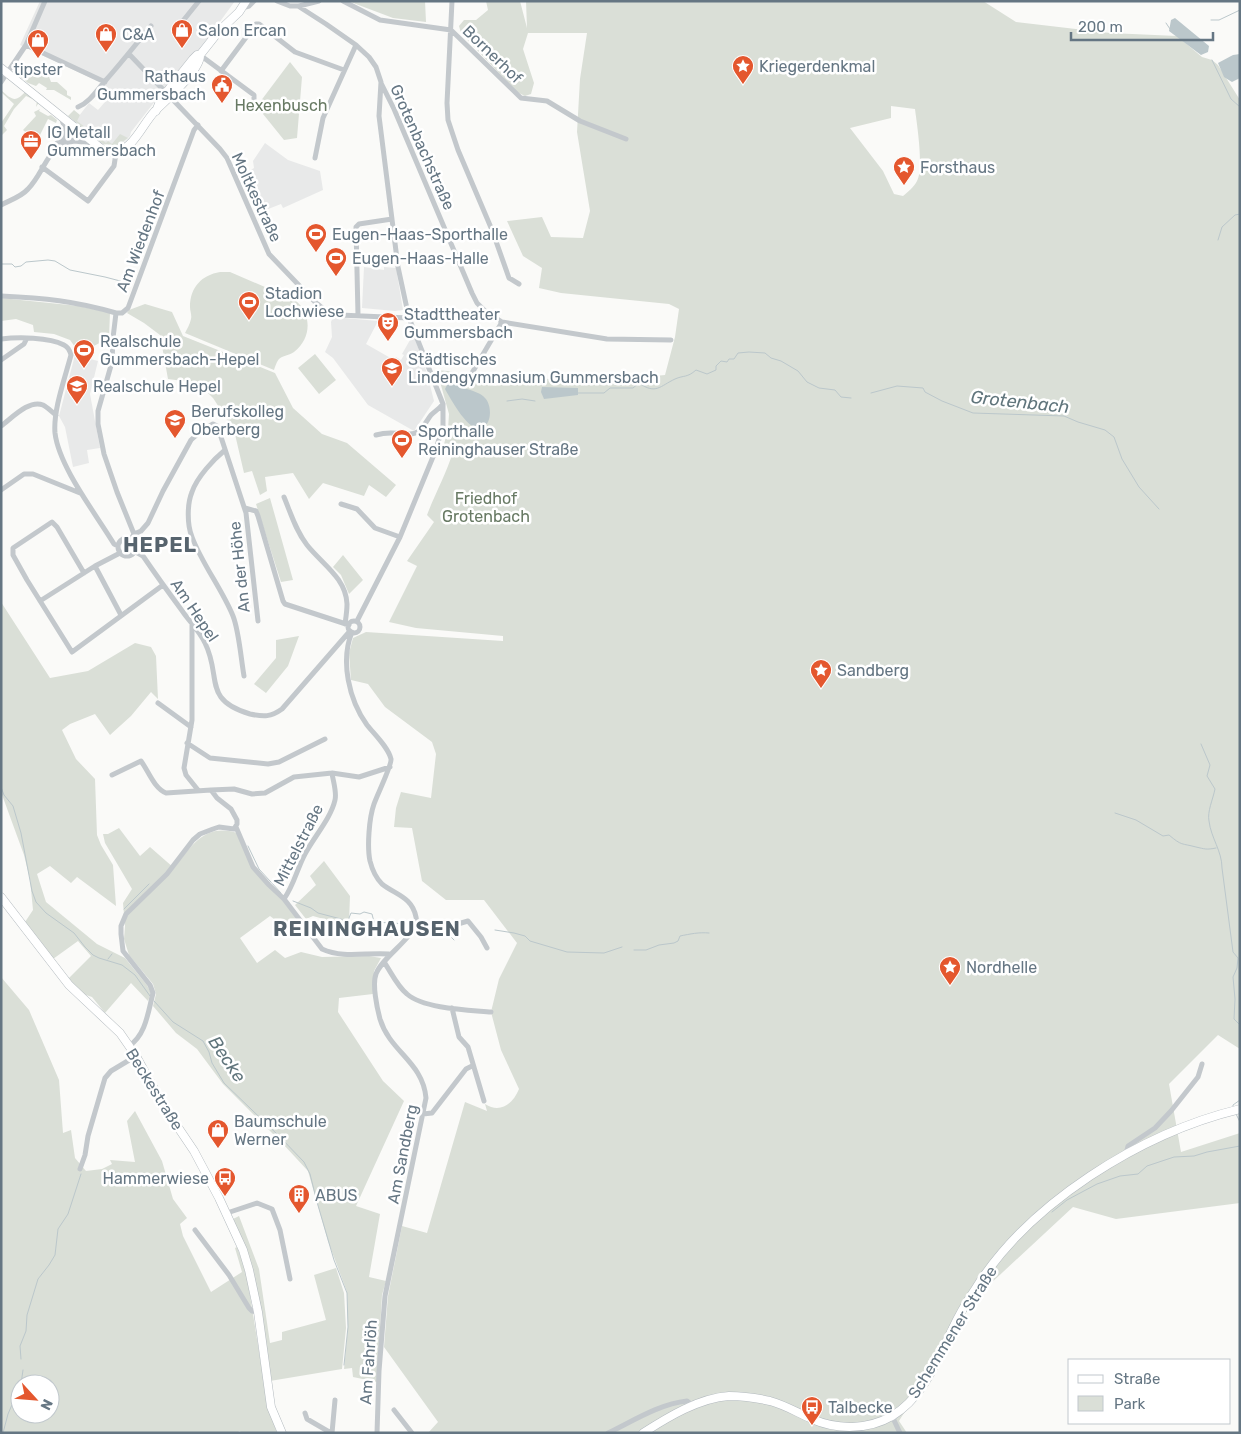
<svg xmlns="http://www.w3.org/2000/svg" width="1241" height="1434" font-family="Rubik,sans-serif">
	<rect width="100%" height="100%" fill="#fafaf8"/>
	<path fill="#e8e9e9" d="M40,1H235L200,49L170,82L131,132L130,136L124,142L113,146L103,144L75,121L89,103L98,110L105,102L96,95L104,84L20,45Z
		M265,143L288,160L320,171L323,190L283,208L281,204L258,213L241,176L254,168L253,161Z
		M364,267L384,270V267L396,268L403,310L395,311L362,308Z
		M333,317L378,321L366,344L394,360L396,357L401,360L404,355L402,354L410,340L415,339L427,373L434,401L414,431L368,405L333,358L325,352L332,337L331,322Z
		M75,355L98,361L90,394L100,448L87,450L89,463L73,467L65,427L59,416Z"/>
	<path fill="#dadfd7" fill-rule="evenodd" d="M348,1H425L426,22L393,18Z
		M486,1H520L527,28L526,1H983L1016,22L1110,33L1177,36L1202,57L1212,60L1218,65L1240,100V1049L1218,1035L1169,1084L1181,1152L1240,1133V1203L1116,1219L1073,1207L975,1298L899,1421L907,1433H428L438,1422L384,1347L388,1296L402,1226L427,1233L465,1102L487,1111L485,1104C500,1114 513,1104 519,1089L501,1050L491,1012L499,979L517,943L484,900H446L422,881L412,828L394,827L396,808L401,792L431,798L436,754L432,742L385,707L368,684L351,680L349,653L353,638L366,632L503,641V636L416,628L389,622L417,566L407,561L434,522L427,515C435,494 446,474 453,452L443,448L448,429L449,414L437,371C451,368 481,382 496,386L511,376L588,382L665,375L675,337L679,309L669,304L561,293L539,288L542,268L523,256L507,221L542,217L551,237L583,238L590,211L577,132L580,79L587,33H528L523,49L534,83L531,94L525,96L517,92L461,33L459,26L464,20H476L488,10ZM891,106L915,109C917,125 924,168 917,181C914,187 908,192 903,196L894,194L883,171L850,128L891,118Z
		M290,62L302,77L297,138L284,140L263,114L260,102Z
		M30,68L35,69L39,74H48L51,82H57L67,91V95L71,97V100L54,90H46L47,88L39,83L36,86L28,83L20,77L27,75Z
		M28,89H32L43,96L36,107L37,101L26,96L14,109L4,126L7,130L1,136V123L14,104L1,92V90C14,102 16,102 28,89Z
		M40,109L39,111L48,116L51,115L57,120L56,123L60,125L48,119L39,137L36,136L33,138L23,130L36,116L34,112Z
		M74,110L80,115L77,121L106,143L108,141L112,144L120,134L128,138L116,146L103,144L68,116Z
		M220,272H230L295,300C312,314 312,338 294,352C290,355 282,356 279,359C277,361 275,367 274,370L185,333C187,329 190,324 191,319C192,315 190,311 190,307C190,287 202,275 220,272Z
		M1,298L79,306L110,313L109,338L90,348L75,347L70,340L54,334L34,332L33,325L16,319L1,321Z
		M145,304L172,312L183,336L275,373L293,408L322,434L347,443L396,485L386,497L369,485L364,496L323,483L309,499L293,473L265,477L267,491L260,495L252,471L244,473L234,430L213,398L198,383L168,379L160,335L144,323L127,313L129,310Z
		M315,354L336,380L319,394L298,368Z
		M270,498L293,580L281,582L256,504Z
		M343,555L363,580L349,594L341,575L333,567Z
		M1,602L50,678L88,671L135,643L151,647L156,656L158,699L151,692L131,716L110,735L95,714L70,724L62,730L76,759L95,779L97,835L101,845L113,865L116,906L77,877L71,883L50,866L37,874L46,902L97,944L125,958L147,985L151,993L148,1001L131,983L105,1013L92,997L83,994L68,979L91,956L78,941L53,959L25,922L33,910L30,879L24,855L1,792Z
		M299,636L288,666L266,693L254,684L276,658V640Z
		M119,828L140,856L150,847L174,868C192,846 204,823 237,833L253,867L302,921L290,931L270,916L240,938L257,963L275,950L285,958L301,952L322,957L369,956L381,958L374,971L373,994L339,998L338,1012L383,1081L404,1101L356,1206L380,1214L369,1277L386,1281L382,1295L377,1382L353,1377L352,1368L344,1369L348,1327L347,1292L328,1241L308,1171L283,1144L223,1084L197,1049L176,1033L153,1006L156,994L153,984L129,955L124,939L125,926L123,903L132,889L105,843L103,834H108Z
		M324,861L350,896L349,922H334L313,916L306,919L295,905L316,885L310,876Z
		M1,977L29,1010L59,1080L63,1133L71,1130L75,1158L86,1171L102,1169L112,1164L110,1160L135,1162L127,1121L135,1111L162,1161L173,1199L187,1218L180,1224L183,1236L211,1292L242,1272L235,1248L237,1247L246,1271L268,1407L277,1433H243L239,1431L238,1433H1ZM20,1384H50V1414H20Z
		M239,1216L259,1269L270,1343L282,1340V1332L326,1320L314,1275L336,1268L344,1293L346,1328L342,1369L270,1381L266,1344L252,1268L233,1219Z"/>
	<path fill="#bbc7cb" d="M1175,18L1209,46L1208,52L1201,55L1169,31L1171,20Z
		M1240,54V78L1232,82L1224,77L1218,63L1233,55Z
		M448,383C455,383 461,386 467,389C473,391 481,393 485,398C493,406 492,430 477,428C466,427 450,398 445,389Z
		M542,387L578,388V395L544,399L541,392Z"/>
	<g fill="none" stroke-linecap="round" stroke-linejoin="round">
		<path stroke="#bbc7cb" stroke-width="1" d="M1211,20H1219L1240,10
			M1166,23L1170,29
			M1212,60L1231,99L1240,107
			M1218,240L1222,227L1235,215L1240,214
			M1,264H12L15,267L21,266L26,262L48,260L55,261L70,270L105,277L124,282
			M577,393H604L610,388H633L639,383C656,395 660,386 675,379C684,375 687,378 696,370L707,374L716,370V366L721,361L727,362L729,359H734L738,353L749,352L765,353L771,358L781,361L798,371L807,382L819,388L835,390L841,397L851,398
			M871,393L897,386L923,388L925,392L942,401L973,413L1064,416L1078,422L1105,430L1114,437L1122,459L1139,487L1159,509
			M507,401L522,399L535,401
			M1201,744L1210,765L1207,776L1215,789C1213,799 1207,812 1209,821C1211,838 1222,851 1222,868L1233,952L1238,958L1237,968L1233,977L1235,999L1234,1019L1240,1025
			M1,787L4,795L13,806L21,833L32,891L36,902L46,913L74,933L85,947L93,955L99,958L122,965L135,975L150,996
			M1115,813L1136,820L1163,836L1169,835C1182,846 1181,843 1196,847C1205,849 1206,850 1216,848
			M248,846L259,869L281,893
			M293,901L311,908L318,913L341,919L347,923L351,913L360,914L364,912L372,914L374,922L408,924
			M124,909L149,884
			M495,930L514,933L525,936L530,941L567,952L604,953L622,947
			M439,934L446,932L454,940
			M634,950H646L659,945L674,943L678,941L680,936C690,934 699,932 709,933
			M108,959L112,954
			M154,1001L173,1022L203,1041L209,1052L212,1063L224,1083L279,1136L304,1162L310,1174L317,1202L334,1260L347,1293L348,1327L344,1365
			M1233,1106V1105L1240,1100
			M1236,1114L1240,1122
			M1052,1212L1067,1200L1097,1184L1120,1176L1138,1174L1147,1166L1174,1157L1194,1156L1207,1152L1240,1146
			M21,1359L20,1346L26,1331L27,1315L38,1279L49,1265L55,1255L58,1229L68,1214L81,1174
			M21,1384L23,1370
			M3,1433L8,1414L20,1386
			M727,1433H734"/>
		<g stroke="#b3babf" stroke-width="9">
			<path id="secondary" d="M1,68L103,150L116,153C136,145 142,125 155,111C166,100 201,70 200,55
				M156,111L161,99L193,59L197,55H200L219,31L239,12L246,1
				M1,897L69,985L120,1033L136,1056L163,1105L194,1151L219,1198L243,1250L249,1270L258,1312L271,1407L282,1433
				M643,1433C668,1417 699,1398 729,1396C743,1396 757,1398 770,1401C785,1405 798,1413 812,1419C837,1430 868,1430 892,1416C923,1398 937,1360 952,1330C958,1317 966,1303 974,1291C1028,1203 1141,1133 1240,1109"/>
		</g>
		<path stroke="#c3c8cc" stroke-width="5" d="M277,1L290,6H298L326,24L356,45L369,57L376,67L381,82L379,116L398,267L409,318L443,404V426L435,452L400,537L357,621
			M343,1L380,20L451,30L521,98L547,101L580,121L626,139
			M452,1L447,103L448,120L458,150L492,230L509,278L519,284
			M299,6L319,1
			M242,8L249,6L254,1
			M174,32L199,1
			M26,45L105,82
			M129,54L220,149L227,158L269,254L315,302L326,311L339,315L409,318
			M200,55L254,95V100
			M221,71L256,24H259L295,52L344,70
			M1,82L26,45L45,1
			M381,83L394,109L472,293L477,303L485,311L502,322L607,339L671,340
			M78,107C90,102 97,90 106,80C122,62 136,44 151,26
			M61,117L65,129L63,137
			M66,143L74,141L94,143
			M56,144L69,132L77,129
			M315,158L323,118L356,45
			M42,167L88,201L114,166L116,153
			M1,205C10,200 21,197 28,189C40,177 45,159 57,147C64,140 73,139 77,129
			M1,296C44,298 75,301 116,313
			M116,313L113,338L112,362L98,411V424L104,454L117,492L134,534
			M116,313H122L128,308L194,130L198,125
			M358,315L356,227L359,224L392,219
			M1,339C18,337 49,337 64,345C68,347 70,351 71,355C65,378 53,410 55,433C59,467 96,514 114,544L118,546
			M1,360L24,344L27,338
			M469,378L502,322
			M1,426C11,419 29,399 43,405C47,407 52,412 56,415
			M376,435C387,432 396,433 408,434C421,435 424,424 431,415C435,411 439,409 443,404
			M225,450C214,459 197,477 192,492C187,504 187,525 192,537C202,564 222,589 233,616C239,631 241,659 244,676
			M1,490L24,474H33L80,493
			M284,497C291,514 296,531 307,545C322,564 346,578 347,604C347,611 346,617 345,624
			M341,504L357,509L375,528L400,537
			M245,508L256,511L258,516L283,601L285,604L349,625
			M118 547a9 9 0 1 1 18 0a9 9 0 1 1-18 0Z
			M131,539L134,534L141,531L148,523L163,491L191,440L201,431L213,424L217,426L220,434L246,513L258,621
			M134,551L143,556C156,575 169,593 183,612C190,622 200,632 205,643C222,677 202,700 250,714C264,717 271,717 282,709L350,631
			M95,566L121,615
			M84,573L57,527L52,522L13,548V555L27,580L72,652L163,585
			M40,601L95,566L120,553
			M348 627a6 6 0 1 1 12 0a6 6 0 1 1-12 0Z
			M192,625V720L184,768L186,775L198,790
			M352,632C340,661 349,700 367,725C375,735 388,747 391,759C392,765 377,795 374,804C369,818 367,847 370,861C372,869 376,878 382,884C396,895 412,897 416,917C420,935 383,955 376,974C372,984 377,1008 380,1019C390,1052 423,1062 426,1098L385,1296L379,1371L377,1433
			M158,703L191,727
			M187,743L210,758L268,764L279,762L325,739
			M112,775L141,761C149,772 154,788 166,793L211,790
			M236,827L253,867L269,885L284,899L322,949C344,959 367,952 389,954
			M284,899C294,885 297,869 305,854C314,837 331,818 335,800C337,792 333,781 332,773
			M415,927L427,933L468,921L481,937L487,948
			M384,962C391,972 397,986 407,994C424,1009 469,1010 491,1012
			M452,1008L459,1037L468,1047L484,1101
			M129,1046C146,1035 148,1012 153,993L150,985L123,951L121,934V926L126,914L167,874L193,840L200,834L213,829L219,827L234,829L237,824V820L231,809L217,798L211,790L234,789L252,794L265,793L294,777L332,773L359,777L390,767
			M423,1114L432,1113L466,1069L472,1066
			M1126,1154L1128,1146L1155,1128L1171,1111L1198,1077L1202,1064
			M80,1169L85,1155L88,1136L105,1078L111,1071L136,1056
			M227,1213L257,1203L272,1209L280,1230L290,1279
			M195,1230L229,1275L249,1308L252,1311L258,1312
			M394,1410L412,1433
			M305,1413L307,1419L331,1433
			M892,1416L900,1433
			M332,1433L335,1400
			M608,1433C633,1421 659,1404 687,1401L693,1406"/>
		<use href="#secondary" stroke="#fff" stroke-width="8"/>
	</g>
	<defs>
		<g id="shop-pin" transform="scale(1.125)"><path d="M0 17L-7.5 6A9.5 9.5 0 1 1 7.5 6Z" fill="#e4572e" stroke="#fff"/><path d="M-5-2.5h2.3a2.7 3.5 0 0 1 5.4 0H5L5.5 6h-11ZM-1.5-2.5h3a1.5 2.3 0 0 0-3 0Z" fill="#fff"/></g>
		<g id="sight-pin" transform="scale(1.125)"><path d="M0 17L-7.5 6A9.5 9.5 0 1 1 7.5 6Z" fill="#e4572e" stroke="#fff"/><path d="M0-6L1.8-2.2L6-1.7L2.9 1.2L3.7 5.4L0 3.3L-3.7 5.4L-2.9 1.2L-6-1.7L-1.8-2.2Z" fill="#fff"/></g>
		<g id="civic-pin" transform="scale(1.125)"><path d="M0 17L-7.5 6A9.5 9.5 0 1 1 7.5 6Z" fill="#e4572e" stroke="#fff"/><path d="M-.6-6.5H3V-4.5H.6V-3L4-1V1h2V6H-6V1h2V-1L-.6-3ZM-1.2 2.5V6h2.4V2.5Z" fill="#fff"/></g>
		<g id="office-pin" transform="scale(1.125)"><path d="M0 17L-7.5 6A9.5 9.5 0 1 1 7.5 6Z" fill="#e4572e" stroke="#fff"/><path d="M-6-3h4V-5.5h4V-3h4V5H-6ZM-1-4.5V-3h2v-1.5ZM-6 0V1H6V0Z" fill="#fff"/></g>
		<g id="stadium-pin" transform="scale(1.125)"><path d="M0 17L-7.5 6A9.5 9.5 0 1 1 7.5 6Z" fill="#e4572e" stroke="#fff"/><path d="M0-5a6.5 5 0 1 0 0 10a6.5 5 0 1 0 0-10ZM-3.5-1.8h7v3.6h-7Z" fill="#fff"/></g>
		<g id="theatre-pin" transform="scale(1.125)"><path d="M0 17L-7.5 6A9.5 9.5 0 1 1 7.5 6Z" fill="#e4572e" stroke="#fff"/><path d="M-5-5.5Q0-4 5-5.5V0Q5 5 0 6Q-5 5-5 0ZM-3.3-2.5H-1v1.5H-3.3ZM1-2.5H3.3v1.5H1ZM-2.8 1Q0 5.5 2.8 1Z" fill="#fff"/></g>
		<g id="school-pin" transform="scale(1.125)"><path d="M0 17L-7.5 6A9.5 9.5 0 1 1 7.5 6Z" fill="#e4572e" stroke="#fff"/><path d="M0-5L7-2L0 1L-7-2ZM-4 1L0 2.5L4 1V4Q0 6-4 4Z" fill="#fff"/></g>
		<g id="bus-pin" transform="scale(1.125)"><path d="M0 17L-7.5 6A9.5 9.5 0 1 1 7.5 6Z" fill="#e4572e" stroke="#fff"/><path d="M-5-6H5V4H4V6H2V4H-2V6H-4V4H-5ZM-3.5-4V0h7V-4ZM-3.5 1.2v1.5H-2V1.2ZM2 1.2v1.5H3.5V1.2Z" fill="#fff"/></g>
		<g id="building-pin" transform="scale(1.125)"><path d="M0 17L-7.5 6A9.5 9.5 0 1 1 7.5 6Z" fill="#e4572e" stroke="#fff"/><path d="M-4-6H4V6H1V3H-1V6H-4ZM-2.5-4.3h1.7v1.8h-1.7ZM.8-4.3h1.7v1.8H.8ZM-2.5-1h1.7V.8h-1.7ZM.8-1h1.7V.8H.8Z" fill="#fff"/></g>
	</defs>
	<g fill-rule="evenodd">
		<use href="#shop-pin" x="182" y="30"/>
		<use href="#shop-pin" x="106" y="34"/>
		<use href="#shop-pin" x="38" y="40"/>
		<use href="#sight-pin" x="743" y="66"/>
		<use href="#civic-pin" x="222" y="85"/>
		<use href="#office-pin" x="31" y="141"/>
		<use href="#sight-pin" x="904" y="167"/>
		<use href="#stadium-pin" x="316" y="234"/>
		<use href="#stadium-pin" x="336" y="258"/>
		<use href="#stadium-pin" x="249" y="302"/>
		<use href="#theatre-pin" x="388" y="323"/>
		<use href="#stadium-pin" x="84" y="350"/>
		<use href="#school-pin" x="392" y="368"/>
		<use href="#school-pin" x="77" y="386"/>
		<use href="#school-pin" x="175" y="420"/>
		<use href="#stadium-pin" x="402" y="440"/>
		<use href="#sight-pin" x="821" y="670"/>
		<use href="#sight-pin" x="950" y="967"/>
		<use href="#shop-pin" x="218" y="1130"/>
		<use href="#bus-pin" x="225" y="1178"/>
		<use href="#building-pin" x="299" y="1195"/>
		<use href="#bus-pin" x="812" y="1407"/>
	</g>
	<g text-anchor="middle" stroke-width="5" stroke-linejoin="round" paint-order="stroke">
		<g font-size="16" fill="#657683" stroke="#fff" text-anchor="start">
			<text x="198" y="36">Salon Ercan</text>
			<text x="122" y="40">C&amp;A</text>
			<text x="759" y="72">Kriegerdenkmal</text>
			<text x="38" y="75" text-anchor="middle">tipster</text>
			<text x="206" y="82" text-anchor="end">Rathaus<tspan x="206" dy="18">Gummersbach</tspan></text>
			<text x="47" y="138">IG Metall<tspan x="47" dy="18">Gummersbach</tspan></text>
			<text x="920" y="173">Forsthaus</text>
			<text x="332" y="240">Eugen-Haas-Sporthalle</text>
			<text x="352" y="264">Eugen-Haas-Halle</text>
			<text x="265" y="299">Stadion<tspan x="265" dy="18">Lochwiese</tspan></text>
			<text x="404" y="320">Stadttheater<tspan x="404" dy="18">Gummersbach</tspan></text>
			<text x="100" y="347">Realschule<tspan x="100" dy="18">Gummersbach-Hepel</tspan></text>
			<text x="408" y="365">Städtisches<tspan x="408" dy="18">Lindengymnasium Gummersbach</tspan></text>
			<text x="93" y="392">Realschule Hepel</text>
			<text x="191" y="417">Berufskolleg<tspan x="191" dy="18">Oberberg</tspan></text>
			<text x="418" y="437">Sporthalle<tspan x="418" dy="18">Reininghauser Straße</tspan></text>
			<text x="837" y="676">Sandberg</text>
			<text x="966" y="973">Nordhelle</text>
			<text x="234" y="1127">Baumschule<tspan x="234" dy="18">Werner</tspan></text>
			<text x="209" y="1184" text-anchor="end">Hammerwiese</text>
			<text x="315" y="1201">ABUS</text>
			<text x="828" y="1413">Talbecke</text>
		</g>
		<g font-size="16" fill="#657683" stroke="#fff">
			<text transform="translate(493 54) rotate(44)" y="6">Bornerhof</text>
			<text transform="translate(423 147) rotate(66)" y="6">Grotenbachstraße</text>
			<text transform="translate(257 197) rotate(65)" y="6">Moltkestraße</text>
			<text transform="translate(140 241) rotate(-69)" y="6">Am Wiedenhof</text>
			<text transform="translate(239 567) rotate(-96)" y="6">An der Höhe</text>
			<text transform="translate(195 610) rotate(56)" y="6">Am Hepel</text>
			<text transform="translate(298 845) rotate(-63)" y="6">Mittelstraße</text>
			<text transform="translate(155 1089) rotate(58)" y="6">Beckestraße</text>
			<text transform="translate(402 1154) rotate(-79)" y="6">Am Sandberg</text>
			<text transform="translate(952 1332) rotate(-58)" y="6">Schemmener Straße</text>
			<text transform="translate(368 1362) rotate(-86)" y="6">Am Fahrlöh</text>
		</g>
		<g font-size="16" fill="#687a64" stroke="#fff">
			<text x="281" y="111">Hexenbusch</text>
			<text x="486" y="504">Friedhof<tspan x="486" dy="18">Grotenbach</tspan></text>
		</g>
		<g font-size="18" font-style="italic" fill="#60757c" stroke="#fff">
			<text transform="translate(1020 402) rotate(6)" y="6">Grotenbach</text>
			<text transform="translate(227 1059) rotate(56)" y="6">Becke</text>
		</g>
		<g font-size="21" font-weight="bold" letter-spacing="1" fill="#57646e" stroke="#fff">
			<text x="160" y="552">HEPEL</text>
			<text x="367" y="936">REININGHAUSEN</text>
		</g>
	</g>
	<rect width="1241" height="1434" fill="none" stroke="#657683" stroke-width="5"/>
	<rect x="1068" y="1359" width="162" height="65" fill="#ffffff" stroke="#c1c8cd"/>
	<rect x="1078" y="1375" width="25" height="8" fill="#ffffff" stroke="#c1c8cd"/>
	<text x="1114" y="1384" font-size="15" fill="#657683">Straße</text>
	<rect x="1078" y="1396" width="25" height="15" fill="#dadfd7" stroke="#c1c8cd"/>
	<text x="1114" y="1409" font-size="15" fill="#657683">Park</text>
	<g transform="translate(35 1399) rotate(116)"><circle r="24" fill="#ffffff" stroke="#c1c8cd"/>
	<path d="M0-4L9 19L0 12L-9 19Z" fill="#e4572e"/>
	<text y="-8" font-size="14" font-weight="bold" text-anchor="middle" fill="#657683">N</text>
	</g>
	<path d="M1071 32v8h142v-8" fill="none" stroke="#657683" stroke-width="2.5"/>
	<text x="1078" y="32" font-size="15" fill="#657683" stroke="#ffffff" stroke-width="4" paint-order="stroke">200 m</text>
</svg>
